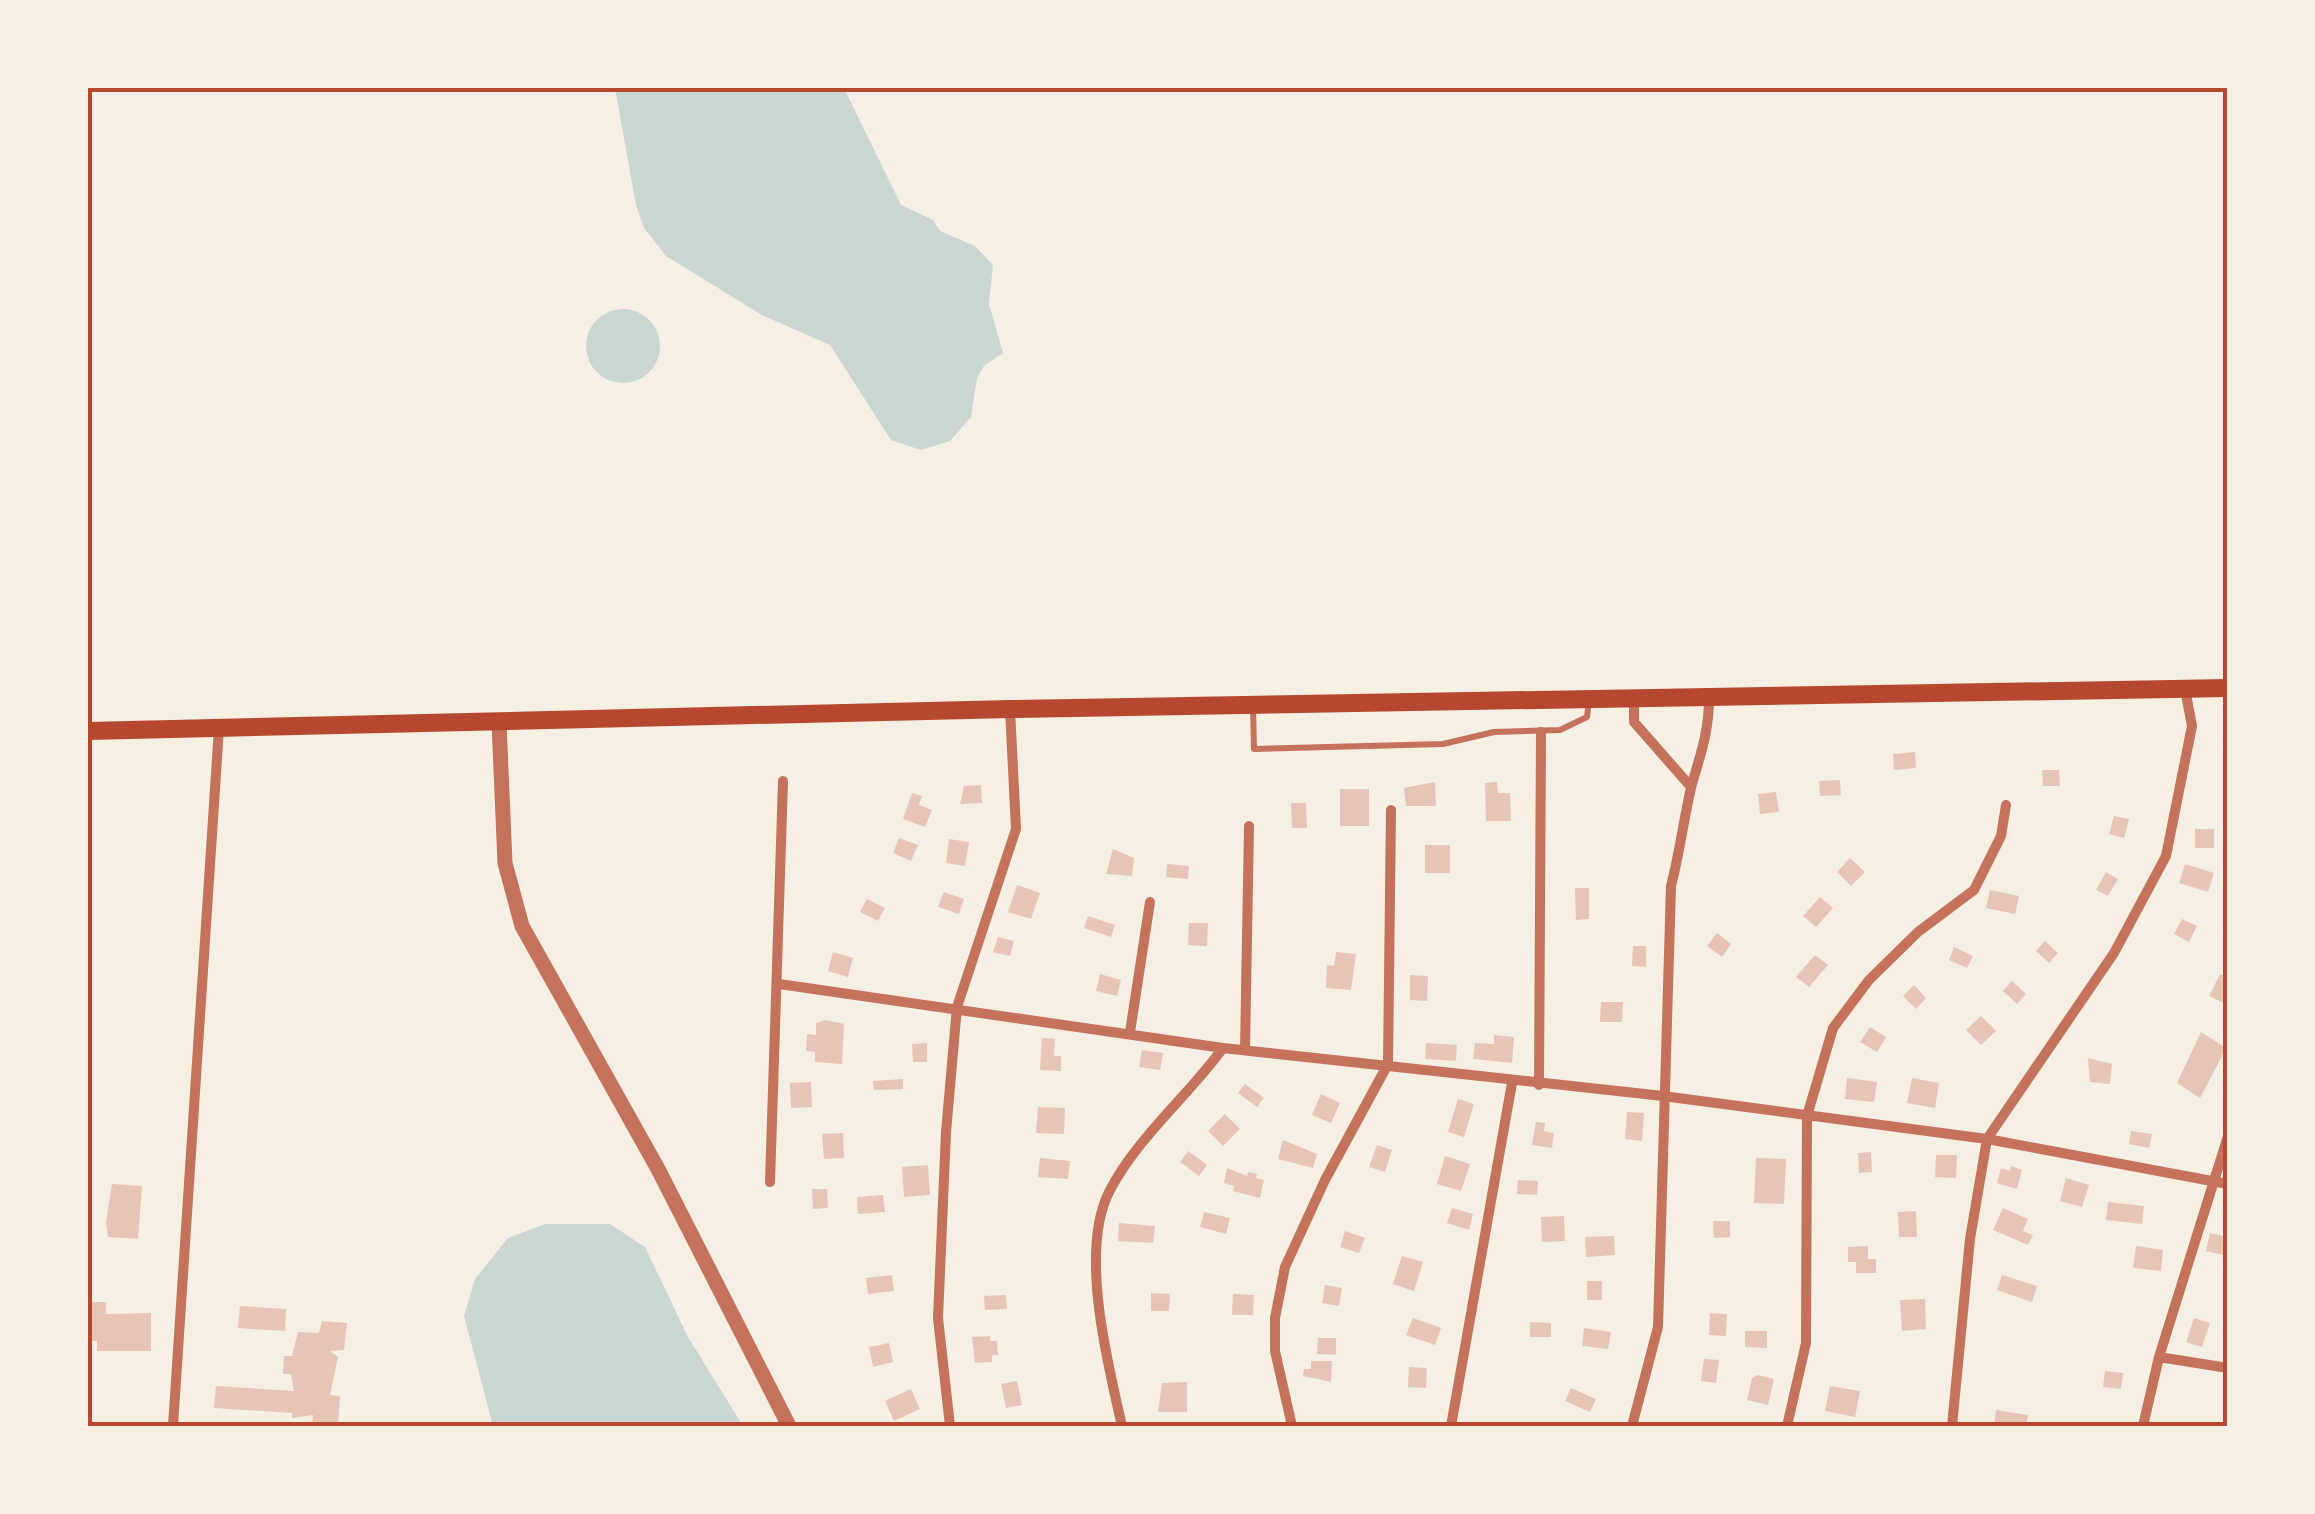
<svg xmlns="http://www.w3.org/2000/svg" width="2315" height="1514" font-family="'Varela Round',sans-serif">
	<rect width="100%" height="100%" fill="#f6efe4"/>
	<path fill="#c9d6d2" d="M615,88H844L901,205L933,220L940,231L975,246L993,265L989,304L1003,353L984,366L977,378L971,417L950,441L921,450L891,440L830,345L762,315L666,256L644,228L636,205Z
		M586 346a37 37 0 1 1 74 0a37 37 0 1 1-74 0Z
		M545,1224H610L645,1247L688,1337L743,1426H493L464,1316L475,1279L508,1238Z"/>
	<path fill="#e6c5b7" d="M1915,752L1916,768L1894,770L1893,754Z
		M2042,770H2059L2060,786H2043Z
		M1840,780L1841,795L1820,796L1819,781Z
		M1435,782L1436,806H1406L1404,788Z
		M1497,782L1498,793H1510L1511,821H1486L1485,783Z
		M981,785L982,803L960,804L964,786Z
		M1340,789H1369V826H1340Z
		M1776,792L1779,812L1760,814L1758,794Z
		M912,793L922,796L919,805L932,810L925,827L903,819Z
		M1291,803H1306L1307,828H1292Z
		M2114,816L2129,819L2124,838L2109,834Z
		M2195,829H2214V848H2195Z
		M899,838L918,845L911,861L893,853Z
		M949,839L969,842L965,866L946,863Z
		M1425,845H1450V873H1425Z
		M1113,849L1134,858L1132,876L1106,874Z
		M1850,858L1865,872L1851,886L1837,872Z
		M1167,864L1189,866L1188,879L1166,877Z
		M2185,864L2214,873L2208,892L2179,883Z
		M2106,872L2118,879L2108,896L2096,890Z
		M1017,885L1040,893L1031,919L1008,912Z
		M1575,888H1589V919L1576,920Z
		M1990,890L2019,896L2015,914L1986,908Z
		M944,892L964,899L959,914L938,907Z
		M1820,897L1833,908L1816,927L1803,916Z
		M867,899L885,908L878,921L860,912Z
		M1088,916L1115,925L1111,937L1084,928Z
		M2182,919L2197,926L2189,942L2174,934Z
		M1189,923H1208L1207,946L1188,945Z
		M1717,933L1731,944L1722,957L1707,946Z
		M998,937L1014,941L1010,956L993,952Z
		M2045,941L2058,953L2049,963L2036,951Z
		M1633,946H1646V967L1632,966Z
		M1954,947L1973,956L1967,968L1949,960Z
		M833,952L853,958L848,977L828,971Z
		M1336,952L1356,954L1351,990L1326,988L1327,965L1334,966Z
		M1815,955L1828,965L1809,987L1796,977Z
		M1100,974L1121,980L1117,996L1096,991Z
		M2220,974L2228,977V1005L2209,996Z
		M1410,975L1428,976L1427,1001L1410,1000Z
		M2012,981L2026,994L2017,1004L2003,991Z
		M1914,985L1926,998L1916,1009L1903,996Z
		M1601,1002H1623L1622,1022H1600Z
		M1981,1016L1996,1031L1981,1045L1966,1030Z
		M825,1020L844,1024L842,1064L815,1062V1052L806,1051L807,1034L816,1035V1023Z
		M1870,1027L1886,1037L1877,1052L1860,1042Z
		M2201,1032L2226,1048L2200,1098L2177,1083Z
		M1494,1035L1514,1037L1512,1063L1473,1059L1475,1043L1494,1044Z
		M1042,1038L1055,1039L1054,1056H1061V1071L1040,1070Z
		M927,1043V1062H913L912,1044Z
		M1426,1043L1457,1045L1456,1061L1425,1059Z
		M1142,1050L1163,1053L1160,1070L1139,1067Z
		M2088,1058L2112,1064L2110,1084L2090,1082Z
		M1847,1078L1877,1082L1874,1102L1845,1099Z
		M1912,1078L1939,1083L1935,1108L1907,1103Z
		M903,1079V1089L874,1090L873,1081Z
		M811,1082L812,1107L791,1108L790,1083Z
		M1245,1084L1264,1098L1257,1107L1238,1093Z
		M1321,1094L1340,1103L1331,1123L1312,1115Z
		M1458,1099L1474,1104L1464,1137L1448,1132Z
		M1038,1107L1065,1108L1064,1134L1036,1133Z
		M1627,1112L1644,1113L1642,1141L1625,1139Z
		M1225,1114L1240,1129L1223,1146L1208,1131Z
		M1536,1122L1545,1123L1544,1131L1554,1133L1552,1148L1532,1145Z
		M2131,1131L2152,1134L2149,1148L2129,1144Z
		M843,1133L844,1158L824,1159L822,1134Z
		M1283,1140L1317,1154L1313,1168L1278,1159Z
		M1377,1145L1392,1150L1385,1172L1369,1167Z
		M1188,1151L1207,1165L1199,1176L1180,1162Z
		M1871,1152L1872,1172L1859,1173L1858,1153Z
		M1936,1155H1957L1956,1178L1935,1177Z
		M1445,1156L1470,1164L1461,1191L1437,1184Z
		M1040,1158L1070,1161L1068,1179L1038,1177Z
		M1756,1158L1786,1159L1784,1204L1754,1203Z
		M928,1165L930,1195L904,1197L902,1167Z
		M2011,1166L2022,1170L2017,1189L1997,1183L2001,1168L2010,1171Z
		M1227,1168L1247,1176L1248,1172L1257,1174L1256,1178L1264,1180L1260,1198L1233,1191L1234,1186L1224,1183Z
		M2066,1178L2089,1185L2082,1207L2060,1201Z
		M1518,1180L1538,1181L1537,1195L1517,1194Z
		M112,1184L142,1186L138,1239L108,1237L106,1222Z
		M812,1189H827L828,1208L813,1209Z
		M883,1195L885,1212L858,1214L857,1197Z
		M2108,1202L2144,1206L2142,1224L2106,1220Z
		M1452,1208L1473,1214L1469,1230L1447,1223Z
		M2003,1208L2028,1219L2023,1231L2033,1235L2028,1245L1993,1230Z
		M1916,1211L1917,1237H1899L1898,1212Z
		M1204,1212L1230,1218L1226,1234L1200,1227Z
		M1564,1216L1565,1241L1542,1242L1541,1217Z
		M1713,1221H1730V1237L1714,1238Z
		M1119,1223L1155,1226L1153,1243L1118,1241Z
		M1345,1231L1365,1238L1359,1253L1340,1247Z
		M2210,1233L2228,1237V1256L2206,1251Z
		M1614,1236L1615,1255L1586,1257L1585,1237Z
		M1868,1246V1259H1876V1273H1856V1262H1848V1247Z
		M2136,1246L2163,1250L2161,1271L2133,1268Z
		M1402,1256L1423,1262L1414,1291L1393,1284Z
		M892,1275L894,1291L868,1294L866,1278Z
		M2002,1275L2037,1286L2032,1302L1997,1290Z
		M1587,1281H1602V1300H1587Z
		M1325,1285L1342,1288L1339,1306L1322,1303Z
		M1151,1293L1170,1294L1169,1311H1151Z
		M1233,1294L1254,1295L1253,1315H1232Z
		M1006,1295L1007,1309L985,1310L984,1296Z
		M1925,1299L1926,1329L1902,1331L1900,1300Z
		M88,1302H106V1314L151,1313V1351H97V1341H88Z
		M240,1306L286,1309L285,1331L238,1328Z
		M1710,1313L1727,1314L1726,1336L1709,1335Z
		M1413,1318L1441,1328L1435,1345L1406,1335Z
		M2194,1318L2210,1323L2202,1347L2186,1342Z
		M322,1321L347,1323L344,1350L330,1351L338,1357L330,1395L340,1396L338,1426H312L313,1415L292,1418V1413L214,1408L216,1386L294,1391L291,1374H283L284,1356H292L298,1332L319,1333Z
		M1530,1322L1551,1323V1337H1530Z
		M1584,1328L1611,1332L1608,1349L1582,1346Z
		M1745,1331H1767V1348L1745,1347Z
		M990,1336V1341H997L998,1355H992V1362L975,1363L972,1337Z
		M1318,1338H1336V1355L1317,1354Z
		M889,1343L893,1362L873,1367L869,1347Z
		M1704,1359L1719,1360L1716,1383L1701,1381Z
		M1311,1361H1332L1331,1382L1303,1376L1304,1369H1311Z
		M1409,1367L1427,1368L1426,1388L1408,1387Z
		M2105,1371L2123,1373L2121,1389L2103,1387Z
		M1758,1375L1774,1379L1768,1405L1747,1400L1752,1378Z
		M1017,1381L1022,1405L1006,1408L1001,1384Z
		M1187,1382V1412H1158L1162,1383Z
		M1830,1386L1860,1391L1855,1417L1825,1411Z
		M1571,1388L1596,1399L1590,1412L1565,1401Z
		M911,1389L920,1409L894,1421L885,1401Z
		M1996,1410L2028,1415L2026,1426H1994Z"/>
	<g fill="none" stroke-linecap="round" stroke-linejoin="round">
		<path stroke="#c5725c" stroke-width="6" d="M1253,706L1254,749L1443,744L1494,732L1560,730L1587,717L1589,700"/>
		<path stroke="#c5725c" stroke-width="10" d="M1634,698V722L1691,787
			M779,984L1223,1048L1663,1096L1987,1139L2228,1184
			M1130,1032L1150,902
			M1245,1049L1249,826
			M1539,1085L1541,732
			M770,1182L783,781
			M2159,1357L2228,1368
			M173,1426L219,728
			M950,1426L938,1318L946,1132L957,1007L1016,829L1010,709
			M1122,1426C1108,1364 1079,1252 1109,1192C1136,1139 1188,1096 1223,1048
			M1292,1426L1275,1351V1318L1285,1267L1325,1180L1388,1064L1391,810
			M1451,1426L1512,1083
			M1632,1426L1658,1327L1671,886C1680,852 1684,816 1692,784C1701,753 1709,731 1709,698
			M1787,1426L1806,1343L1807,1116L1833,1028L1869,980L1918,932L1974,890L2001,836L2006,805
			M1952,1426L1970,1239L1987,1139L2114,953L2166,856L2192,726L2185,689
			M2143,1426L2159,1357L2228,1136"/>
		<path stroke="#c5725c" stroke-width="15" d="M499,723L505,863L522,926L658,1169L789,1426"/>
		<path stroke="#b5482f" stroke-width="18" d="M88,731L1010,709L2228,688"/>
	</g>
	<rect width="2315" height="1514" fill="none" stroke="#f6efe4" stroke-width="180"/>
	<rect x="90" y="90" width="2135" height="1334" fill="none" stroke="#b5482f" stroke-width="4"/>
</svg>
